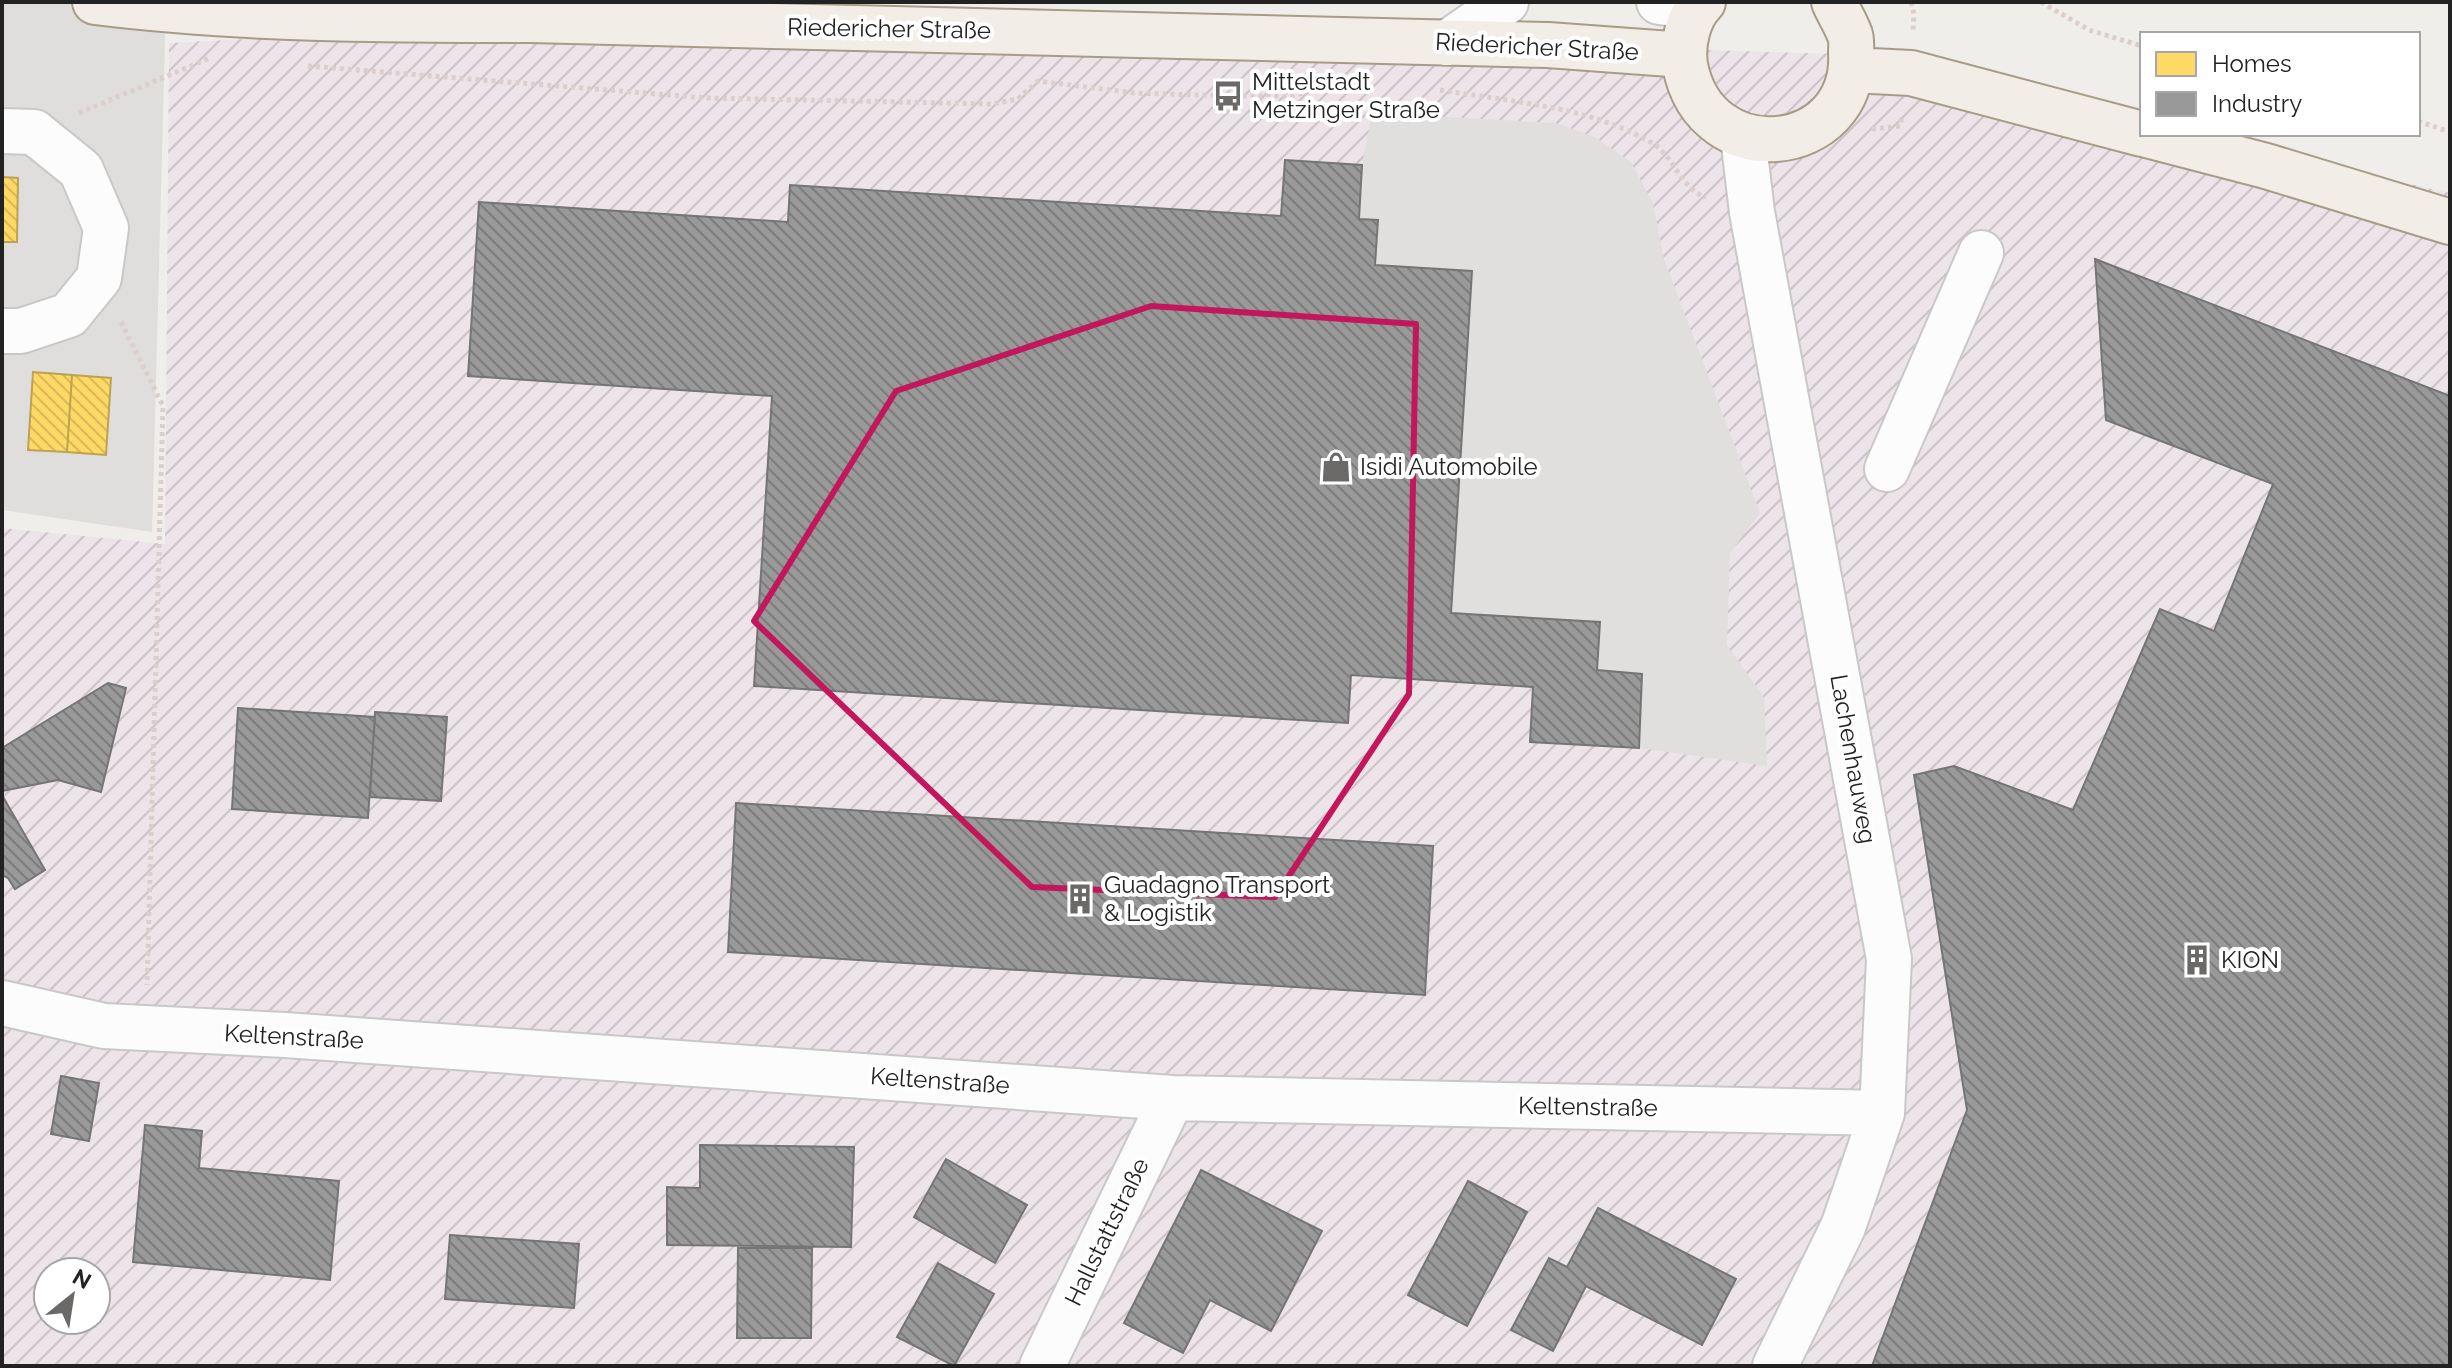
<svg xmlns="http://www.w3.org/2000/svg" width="2452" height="1368" font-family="Raleway,sans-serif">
	<defs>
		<pattern id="industrial-furrows" width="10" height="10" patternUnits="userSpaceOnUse" patternTransform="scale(2)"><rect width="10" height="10" fill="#ede4e9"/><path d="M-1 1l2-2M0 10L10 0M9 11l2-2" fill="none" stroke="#cbc3c8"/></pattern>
		<pattern id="homes-back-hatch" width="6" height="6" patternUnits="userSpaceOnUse" patternTransform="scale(2)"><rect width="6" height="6" fill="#ffd966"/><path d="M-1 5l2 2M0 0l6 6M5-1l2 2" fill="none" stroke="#daba58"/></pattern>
		<pattern id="industry-back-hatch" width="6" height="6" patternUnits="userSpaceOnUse" patternTransform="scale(2)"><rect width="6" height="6" fill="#999"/><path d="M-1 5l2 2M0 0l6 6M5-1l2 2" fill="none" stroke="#7c7c7c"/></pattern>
	</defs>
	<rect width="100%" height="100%" fill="#f0eeeb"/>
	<path fill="#dfdedc" d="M2,2H166L152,532L2,510Z"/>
	<path fill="url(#industrial-furrows)" fill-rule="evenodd" d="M530,24L963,28L1840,54L2450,193V1366H2V528L165,544L169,43ZM48,1272H96V1320H48Z"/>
	<path fill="#e0dfde" d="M1372,113L1556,123L1595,137L1631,162L1653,203L1664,259L1760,513L1730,553L1727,645L1764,697L1767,766L1639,748L1642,674L1597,670L1600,622L1451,613L1472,271L1375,265L1378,221L1359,219L1362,165Z"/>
	<path fill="url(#homes-back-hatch)" stroke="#bda252" stroke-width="2" d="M2,177L18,178L17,242H2Z
		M33,372L72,375L67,452L28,450Z
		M72,375L111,378L106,455L67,452Z"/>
	<path fill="url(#industry-back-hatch)" stroke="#757575" stroke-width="2" d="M1285,160L1362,165L1359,219L1378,220L1375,265L1472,271L1451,613L1600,622L1597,670L1642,674L1639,748L1530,742L1533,687L1351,675L1348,723L754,686L772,396L468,376L479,202L788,222L790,185L1281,216Z
		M2095,259L2450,396V1366H1872L1967,1110L1914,775L1954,766L2073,810L2160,609L2214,631L2273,484L2106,420Z
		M108,683L126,688L101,792L58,780L2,791V748Z
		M238,708L375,717L368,818L232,809Z
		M375,712L447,717L441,801L370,797Z
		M2,795L45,870L15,889L8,878L2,875Z
		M736,803L1433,846L1425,995L728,952Z
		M61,1076L99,1083L89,1141L51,1134Z
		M145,1125L202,1131L199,1168L339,1181L330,1280L133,1262Z
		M700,1145L854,1147L851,1247L667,1245V1187L700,1188Z
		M946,1159L1027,1205L995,1263L914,1217Z
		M1201,1170L1322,1231L1271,1331L1210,1300L1183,1353L1124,1323Z
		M1468,1181L1527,1212L1467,1326L1408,1295Z
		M1598,1208L1736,1279L1702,1345L1586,1286L1553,1351L1511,1330L1549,1258L1567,1267Z
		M450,1235L579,1244L574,1308L445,1299Z
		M738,1248H812L811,1338H737Z
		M938,1263L994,1294L954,1366L897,1337Z"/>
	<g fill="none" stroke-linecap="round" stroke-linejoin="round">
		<g stroke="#c9c8c7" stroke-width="48">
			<path id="minor" d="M1659,2L1698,7
				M1447,43L1506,2
				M2,131L34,132L81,170L106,228L99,278L69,315L21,331H2
				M1743,137L1752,212L1889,959L1882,1113L1843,1227L1775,1366
				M1887,469L1981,253
				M2,1003L104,1026L285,1035L1172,1098L1882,1113
				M1042,1366L1172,1098"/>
		</g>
		<g stroke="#a79c86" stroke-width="48">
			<path id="major" d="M95,2C239,20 385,20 530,20L1548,45L1684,55
				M1703,2C1688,17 1682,44 1685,65C1705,174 1857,157 1851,53C1851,48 1852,41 1850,35C1846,24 1839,13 1834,2
				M1852,70L1911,73L2142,134
				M2143,134L2266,166L2450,222"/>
		</g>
		<path stroke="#dccecd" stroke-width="5" stroke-dasharray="4 4" stroke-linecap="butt" d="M1911,2L1914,14L1913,31
			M2041,2L2089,30L2142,46
			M308,66L707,98L992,104L1018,99L1038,81L1134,93L1228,96H1293L1323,87
			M1440,90C1511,102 1592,106 1655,145C1675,159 1681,189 1706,197
			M79,113L210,58
			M2418,121L2450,132
			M1872,129L1900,126L1902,116
			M121,322L163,406L147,985"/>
		<use href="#minor" stroke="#fdfcfc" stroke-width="44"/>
		<use href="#major" stroke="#f3ede7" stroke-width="44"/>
	</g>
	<path fill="none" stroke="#c2185b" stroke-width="6" stroke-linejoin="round" d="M1151,306L1416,324L1409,694L1275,897L1032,887L754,621L896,391Z"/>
	<defs>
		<g id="bus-bare" transform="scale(2.4)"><path d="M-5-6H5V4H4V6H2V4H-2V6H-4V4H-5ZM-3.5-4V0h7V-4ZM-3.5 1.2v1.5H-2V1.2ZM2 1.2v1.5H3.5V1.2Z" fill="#6a6968" stroke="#fff" stroke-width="2.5" paint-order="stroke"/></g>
		<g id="shop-bare" transform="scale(2.4)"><path d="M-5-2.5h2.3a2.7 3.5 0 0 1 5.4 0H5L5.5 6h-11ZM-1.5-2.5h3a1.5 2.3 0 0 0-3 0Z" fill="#6a6968" stroke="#fff" stroke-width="2.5" paint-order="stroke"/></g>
		<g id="building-bare" transform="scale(2.4)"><path d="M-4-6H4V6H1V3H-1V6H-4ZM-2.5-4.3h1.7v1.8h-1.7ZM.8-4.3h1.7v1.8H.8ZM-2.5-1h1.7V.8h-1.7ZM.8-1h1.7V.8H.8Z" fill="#6a6968" stroke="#fff" stroke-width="2.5" paint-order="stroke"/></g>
	</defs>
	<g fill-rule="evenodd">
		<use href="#bus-bare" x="1228" y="96"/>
		<use href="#shop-bare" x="1336" y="467"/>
		<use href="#building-bare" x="1080" y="899"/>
		<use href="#building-bare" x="2197" y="960"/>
	</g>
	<g text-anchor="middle" stroke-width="8" stroke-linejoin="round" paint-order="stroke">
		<g font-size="24" fill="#222" stroke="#fff">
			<text transform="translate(889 29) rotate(1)" y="8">Riedericher Straße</text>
			<text transform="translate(1537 47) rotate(3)" y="8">Riedericher Straße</text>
			<text transform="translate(1853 759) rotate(80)" y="8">Lachenhauweg</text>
			<text transform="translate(294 1037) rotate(3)" y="8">Keltenstraße</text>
			<text transform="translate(940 1081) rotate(4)" y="8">Keltenstraße</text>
			<text transform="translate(1588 1107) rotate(1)" y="8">Keltenstraße</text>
			<text transform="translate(1107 1232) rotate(-64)" y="8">Hallstattstraße</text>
		</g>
		<g font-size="24" fill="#222" stroke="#fff" text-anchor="start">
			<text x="1252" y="90">Mittelstadt<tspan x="1252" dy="28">Metzinger Straße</tspan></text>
			<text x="1360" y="475">Isidi Automobile</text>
			<text x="1104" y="893">Guadagno Transport<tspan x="1104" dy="28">&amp; Logistik</tspan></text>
			<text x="2221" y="968">KION</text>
		</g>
	</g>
	<rect width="2452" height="1368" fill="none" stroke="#222222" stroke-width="8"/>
	<rect x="2140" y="32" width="280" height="104" fill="#ffffff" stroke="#a7a7a7" stroke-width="2"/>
	<rect x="2156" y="52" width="40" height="24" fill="#ffd966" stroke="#a7a7a7" stroke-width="2"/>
	<text x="2212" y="72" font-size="24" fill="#222222">Homes</text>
	<rect x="2156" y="92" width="40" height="24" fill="#999999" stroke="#a7a7a7" stroke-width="2"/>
	<text x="2212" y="112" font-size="24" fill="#222222">Industry</text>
	<g transform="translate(72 1296) rotate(30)"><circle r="38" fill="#ffffff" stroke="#a7a7a7" stroke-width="2"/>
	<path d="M0-6L14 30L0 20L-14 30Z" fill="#6a6968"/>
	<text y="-12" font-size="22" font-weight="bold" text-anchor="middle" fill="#222222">N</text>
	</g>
</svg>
